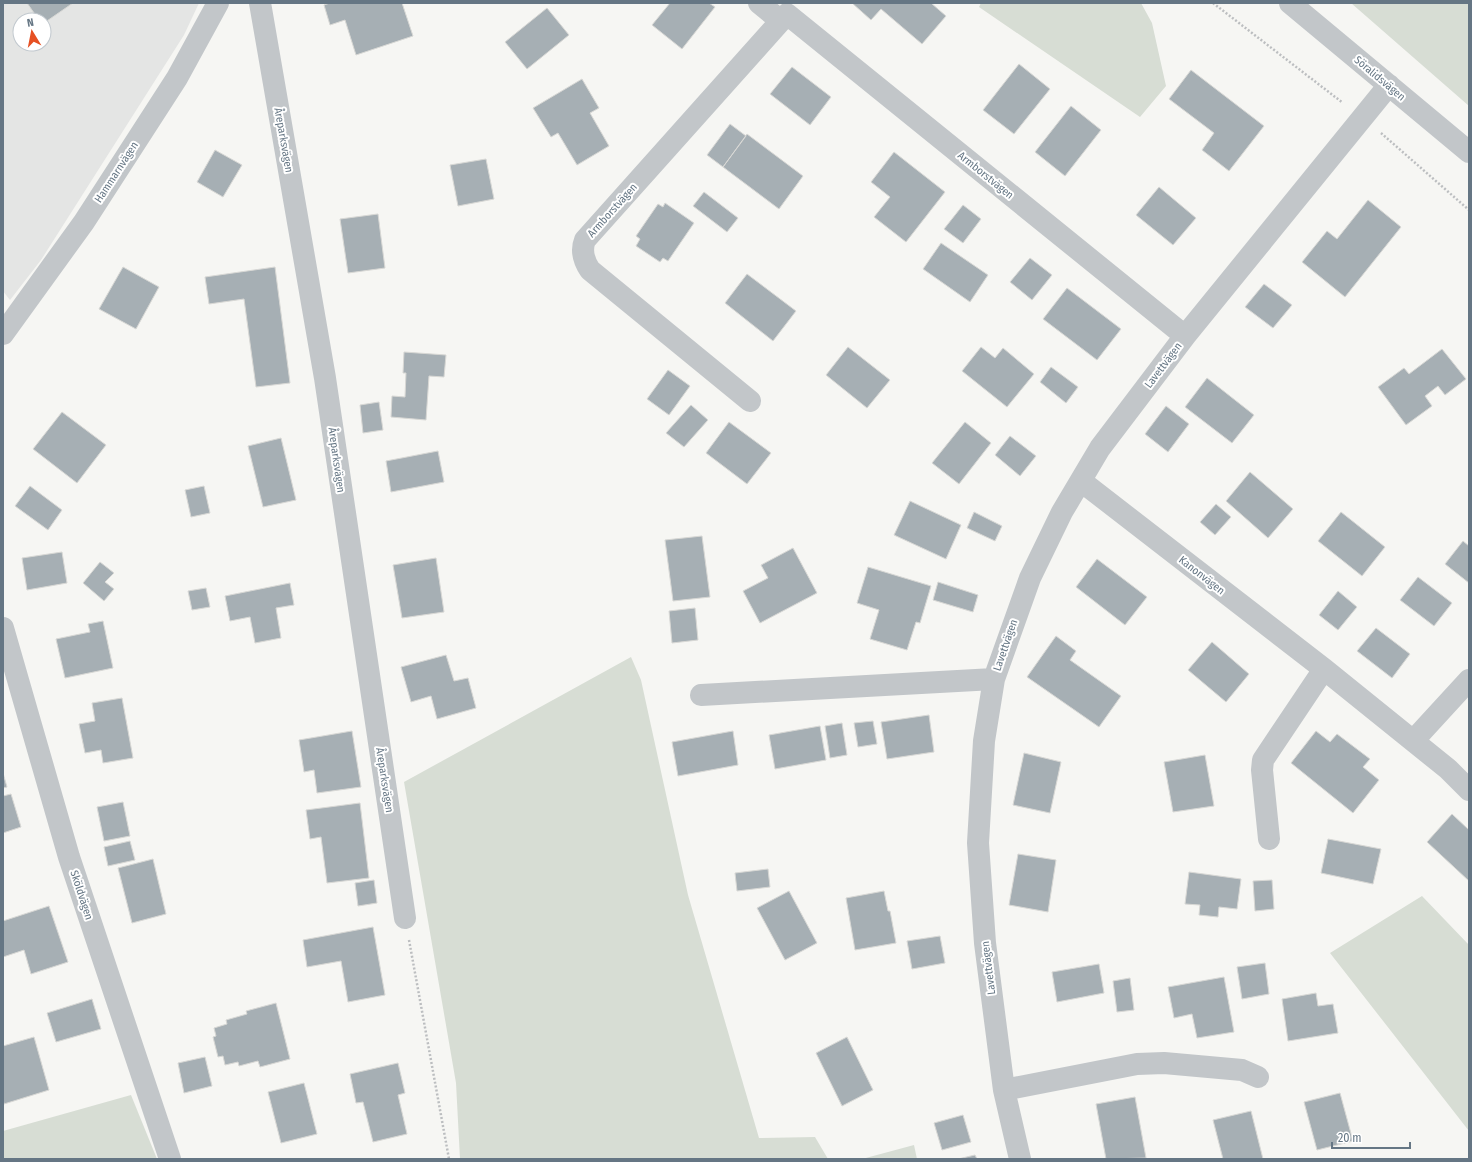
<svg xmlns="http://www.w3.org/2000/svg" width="1472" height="1162" font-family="'Fira Sans Condensed',sans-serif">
	<rect width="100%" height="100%" fill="#f6f6f3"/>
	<path fill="#e4e5e4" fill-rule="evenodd" d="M3,3H199L184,35L41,260L10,300L3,291ZM20,20H44V44H20Z"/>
	<path fill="#d7ddd4" d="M981,3H1141L1152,23L1166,86L1140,117L979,7Z
		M1351,3H1469V106Z
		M631,657L641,680L688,895L759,1138L815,1137L828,1159H460L456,1083L404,782Z
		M1422,896L1469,945V1131L1330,953Z
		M131,1095L157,1159H3V1131Z
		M914,1145L917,1159H862Z"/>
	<path fill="#a6afb4" stroke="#d8d8d5" d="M27,3H73L44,23V20H39Z
		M330,3H402L413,36L356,55L345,20L330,25L324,5Z
		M670,3H709L715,7L682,49L652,25Z
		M852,3H931L946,16L922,44L881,9L871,20Z
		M547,8L569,35L527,69L505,42Z
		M1019,64L1050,89L1014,134L983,110Z
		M792,67L831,97L810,125L770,94Z
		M1191,70L1264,126L1229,171L1202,150L1214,133L1169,99Z
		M582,79L599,108L590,113L609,146L577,165L558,133L551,137L533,108Z
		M1071,106L1101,130L1065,176L1035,152Z
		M730,124L746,136L723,167L707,155Z
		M747,134L803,176L779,209L723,167Z
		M215,150L242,165L223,197L197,182Z
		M894,152L945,192L906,242L874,217L890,197L871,182Z
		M486,159L494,199L458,206L450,165Z
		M1159,187L1196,218L1173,245L1136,215Z
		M704,192L738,218L727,232L693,206Z
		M1368,200L1401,227L1345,297L1302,262L1327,231L1337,239Z
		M665,203L694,223L668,261L663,258L660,262L636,246L640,239L636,236L658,204L663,207Z
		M963,205L981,219L963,243L944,229Z
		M378,214L385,268L348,273L340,219Z
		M941,243L988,275L970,302L923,269Z
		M1030,258L1052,275L1032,300L1010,282Z
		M123,267L159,287L136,329L99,309Z
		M275,267L290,383L256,387L244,299L209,304L205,277Z
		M747,274L796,311L773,341L725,303Z
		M1264,284L1292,305L1273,328L1245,307Z
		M1067,288L1121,329L1097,360L1043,319Z
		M848,347L890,380L867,408L826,375Z
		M981,347L995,358L1003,348L1034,374L1007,407L962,371Z
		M1442,349L1466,379L1445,395L1438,386L1425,396L1432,406L1406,425L1378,387L1404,368L1409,374Z
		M404,352L446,355L444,377L429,376L426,420L391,417L392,396L405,397L406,373H403Z
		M1051,367L1078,387L1066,403L1040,382Z
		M668,370L690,386L669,415L647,399Z
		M1207,378L1254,415L1232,443L1185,407Z
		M379,402L383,430L363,433L360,405Z
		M691,405L708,420L684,447L666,433Z
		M1166,406L1189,424L1168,452L1145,434Z
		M62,412L106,445L77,483L33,449Z
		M729,422L771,453L747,484L706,453Z
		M965,422L991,443L959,484L932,463Z
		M1010,436L1036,456L1020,476L995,455Z
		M281,438L296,500L263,507L248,446Z
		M438,451L444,482L391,492L386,461Z
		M1250,472L1293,509L1268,538L1226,501Z
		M30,486L62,510L48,530L15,506Z
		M204,486L210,513L191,517L185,490Z
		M910,501L961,525L946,559L894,535Z
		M1216,504L1231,517L1215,535L1200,522Z
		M974,512L1002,526L995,541L967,528Z
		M1341,512L1385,547L1362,576L1318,541Z
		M702,536L710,597L673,601L665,540Z
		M1463,541L1469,546V583L1445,564Z
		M793,548L817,593L760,623L743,591L768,578L761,565Z
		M62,552L67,583L27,590L22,558Z
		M436,558L444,612L402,618L393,565Z
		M1097,559L1147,597L1125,625L1076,587Z
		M100,562L114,573L105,582L114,589L104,601L83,583Z
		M868,567L931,586L920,623L916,622L907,650L870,639L879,610L857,603Z
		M1418,577L1452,603L1434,626L1400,600Z
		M938,582L978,595L973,612L933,600Z
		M290,583L294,605L276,608L281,638L255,643L250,617L230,621L225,596Z
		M206,588L210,607L192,610L188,591Z
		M1338,591L1357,607L1338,630L1319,615Z
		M695,608L698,640L672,643L669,611Z
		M103,621L113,668L65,678L56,639L90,632L88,624Z
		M1376,628L1410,654L1392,678L1357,651Z
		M1056,636L1076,651L1070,660L1121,696L1099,727L1027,677Z
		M1212,642L1249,674L1226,702L1188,670Z
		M446,655L454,681L468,678L476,708L437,719L431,696L411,702L401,667Z
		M122,698L133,758L103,763L101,750L85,753L79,724L95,721L92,703Z
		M929,715L934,752L887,759L881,722Z
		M873,721L877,744L858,747L854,723Z
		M842,723L847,755L830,758L825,726Z
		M820,726L826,760L775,769L769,735Z
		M352,731L361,787L317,793L314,770L304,772L299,740Z
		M733,731L738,765L678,776L672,742Z
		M1316,731L1330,742L1337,734L1370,759L1363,767L1379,780L1353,813L1291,763Z
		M1024,753L1061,762L1050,813L1013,805Z
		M1205,755L1214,806L1173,812L1164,762Z
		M3,773L7,787L3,788Z
		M11,794L21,827L3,833V796Z
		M123,802L130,836L104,841L97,807Z
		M360,803L369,878L327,883L321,837L310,839L306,810Z
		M1452,814L1469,830V881L1427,842Z
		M1328,839L1381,849L1373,884L1321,873Z
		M130,841L135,860L108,866L104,847Z
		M1018,854L1056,860L1048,912L1009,905Z
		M153,859L166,914L132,923L118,868Z
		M768,869L770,887L737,891L735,873Z
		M1189,872L1241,879L1237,909L1219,907L1218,917L1199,915L1200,905L1185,904Z
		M374,880L377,903L358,906L355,883Z
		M1272,880L1274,909L1255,911L1253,881Z
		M789,891L817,943L785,960L757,908Z
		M884,891L888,911H890L896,943L855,950L846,898Z
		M49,906L68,962L31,974L24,950L3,957V921Z
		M373,927L385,995L348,1002L341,961L307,967L303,940Z
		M940,936L945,963L912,969L907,941Z
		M1265,963L1269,994L1242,999L1237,967Z
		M1099,964L1104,993L1057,1002L1052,972Z
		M1224,977L1234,1032L1197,1038L1192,1014L1174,1018L1168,987Z
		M1130,978L1134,1010L1117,1012L1113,981Z
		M1316,993L1318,1006L1333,1004L1338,1033L1288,1041L1282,999Z
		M92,999L101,1029L56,1042L47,1013Z
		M276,1003L290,1059L260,1067L258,1061L239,1066L238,1062L225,1065L223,1056L218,1057L213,1037L216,1036L214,1028L227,1024L226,1020L247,1014L246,1011Z
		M34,1037L49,1090L4,1104L3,1099V1046Z
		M847,1037L873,1090L842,1106L816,1053Z
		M205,1057L212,1086L184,1093L178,1063Z
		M398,1063L405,1093L398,1095L407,1134L373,1142L363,1102L356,1103L350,1074Z
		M304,1083L317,1134L281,1143L268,1092Z
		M1340,1093L1353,1141L1317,1150L1304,1102Z
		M1135,1097L1146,1158L1106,1159L1096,1104Z
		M1251,1111L1263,1159H1223L1213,1120Z
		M963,1115L971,1142L942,1150L934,1123Z
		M975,1155L977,1159H958Z"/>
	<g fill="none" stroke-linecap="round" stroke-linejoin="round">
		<path stroke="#bcbec0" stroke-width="2.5" stroke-dasharray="2 2" stroke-linecap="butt" d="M1213,3L1343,103
			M1381,133L1469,210
			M409,940L449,1159"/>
		<path stroke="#c2c6c9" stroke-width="22" d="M260,3L325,378L405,918
			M759,3L781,21
			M1290,3L1469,152
			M3,334L84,222L177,78L218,3
			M750,401L590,270C584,261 581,250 585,240L787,14L1185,336
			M1081,481L1324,669L1448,769L1469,790
			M3,628L69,857L170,1159
			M701,695L994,679
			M1413,741L1469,680
			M1269,839L1262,770L1263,760L1324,669
			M1258,1077L1242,1070L1164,1063L1137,1064L1004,1090L985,943L978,843L984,741L994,679L1030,578L1062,512L1100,448L1185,336L1389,85
			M1004,1090L1020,1159"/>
	</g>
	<g text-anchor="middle" stroke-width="4" stroke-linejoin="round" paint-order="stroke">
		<g font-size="11" fill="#657684" stroke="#fff">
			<text transform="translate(1380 78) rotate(40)" y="4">Söralidsvägen</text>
			<text transform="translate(284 140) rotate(80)" y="4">Åreparksvägen</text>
			<text transform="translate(116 172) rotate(-57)" y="4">Hammarnvägen</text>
			<text transform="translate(986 175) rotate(39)" y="4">Armborstvägen</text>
			<text transform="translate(612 210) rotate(-48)" y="4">Armborstvägen</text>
			<text transform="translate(1163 365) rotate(-53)" y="4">Lavettvägen</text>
			<text transform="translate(337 460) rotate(82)" y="4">Åreparksvägen</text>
			<text transform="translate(1202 575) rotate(38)" y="4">Kanonvägen</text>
			<text transform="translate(1005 645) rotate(-71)" y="4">Lavettvägen</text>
			<text transform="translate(385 780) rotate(81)" y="4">Åreparksvägen</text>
			<text transform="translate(82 895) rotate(72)" y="4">Sköldvägen</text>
			<text transform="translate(988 968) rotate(-97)" y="4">Lavettvägen</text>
		</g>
	</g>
	<rect width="1472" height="1162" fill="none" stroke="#657684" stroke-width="8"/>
	<g transform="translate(32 32) rotate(350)"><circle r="19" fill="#ffffff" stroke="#c1c8ce"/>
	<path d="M0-3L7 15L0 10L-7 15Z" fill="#e65023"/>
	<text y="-6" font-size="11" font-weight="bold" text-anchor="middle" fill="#657684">N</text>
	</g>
	<path d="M1332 1142v6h78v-6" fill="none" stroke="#657684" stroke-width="2"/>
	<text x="1338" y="1142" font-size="12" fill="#657684" stroke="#ffffff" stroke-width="3" paint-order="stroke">20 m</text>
</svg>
